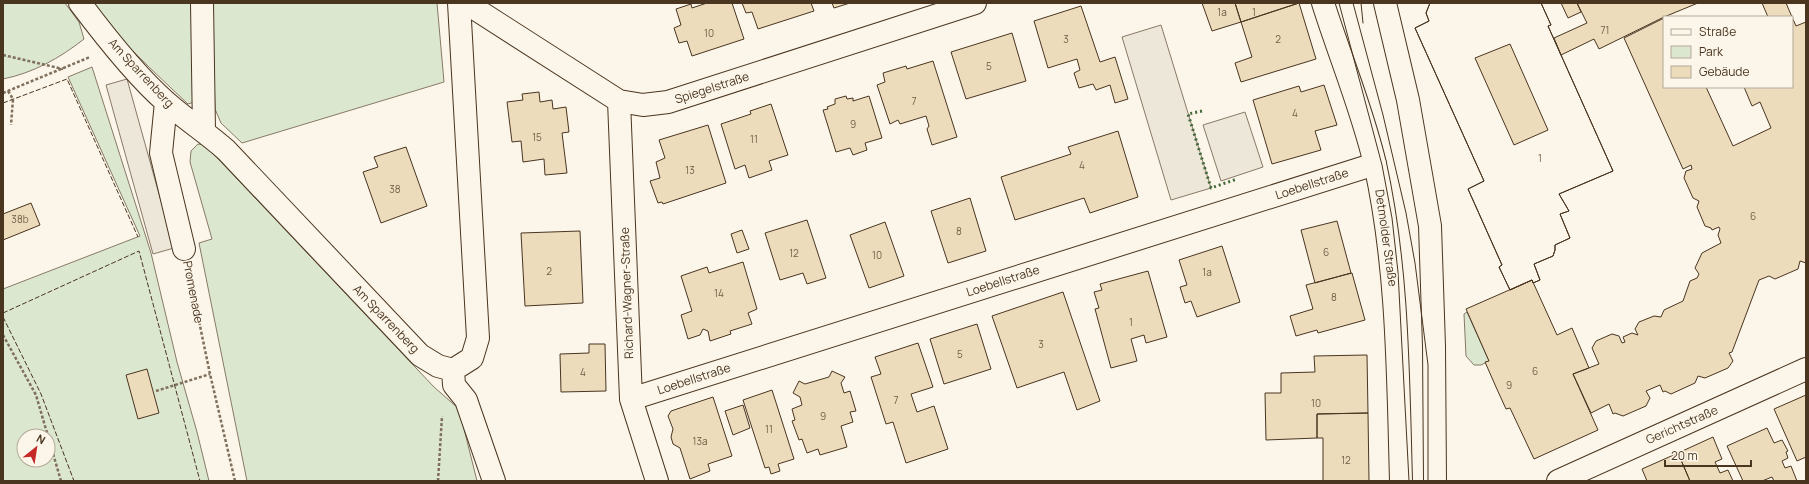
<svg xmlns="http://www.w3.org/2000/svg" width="1809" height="484" font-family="Manrope,sans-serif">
	<rect width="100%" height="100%" fill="#fbf6e9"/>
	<path fill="#dce7d0" stroke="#887966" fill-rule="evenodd" d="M3,3H65L79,22L84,39C60,58 33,73 3,79Z
		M91,3H191L195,97L194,102L188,104C154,72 119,40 91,3Z
		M212,3H437L444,82L242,143L221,123L215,109Z
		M92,67L151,253L177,362L197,432L209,481H3V289L140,236L68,77ZM24,436H48V460H24Z
		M198,144L205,145L434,387L459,409L477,481H247L199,243L212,239L190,162L191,151Z
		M1467,312L1489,361L1481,365H1474L1466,356L1464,314Z"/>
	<path fill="#ede7d9" stroke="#887966" d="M1161,25L1211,188L1171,200L1122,37Z
		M127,79L174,248L153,254L106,85Z
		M1245,112L1263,167L1221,181L1203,125Z"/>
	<path fill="#ecdcbc" stroke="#4a3520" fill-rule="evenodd" d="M707,3H732L744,39L692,56L687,41L679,43L674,28L681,25L676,9L691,4L692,8Z
		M742,3H811L814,11L758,29L752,12L746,13Z
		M832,3H850L834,8Z
		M1202,3H1235L1241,22L1212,31Z
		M1235,3H1299L1241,22Z
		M1299,3L1316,59L1241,82L1235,63L1252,57L1241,22Z
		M1430,3H1541L1551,25L1548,26L1613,171L1559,194L1569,211L1560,214L1570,238L1555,245V250L1553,256L1534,264L1540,280L1533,283L1532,280L1510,290L1499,267L1502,265L1468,189L1484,181L1415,28L1429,21L1426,13ZM1510,44L1548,130L1514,145L1475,58Z
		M1430,3H1541L1551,25L1548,26L1613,171L1559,194L1569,211L1560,214L1570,238L1555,245V250L1553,256L1534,264L1540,280L1533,283L1532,280L1510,290L1499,267L1502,265L1468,189L1484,181L1415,28L1429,21L1426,13Z
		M1561,3H1577L1581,12L1568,18Z
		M1577,3H1698L1664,17L1599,49L1594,39L1561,55L1554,38L1587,23Z
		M1762,3H1786L1792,17H1768Z
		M1081,6L1100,62L1115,57L1128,99L1115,103L1110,85L1096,90L1093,84L1079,88L1074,73L1080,70L1077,59L1048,68L1034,21Z
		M1792,17L1796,26L1806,22V263L1800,261L1798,269L1775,279L1769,276L1759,280L1732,352L1729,353L1733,361L1728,368L1705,378L1698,376L1695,383L1671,394L1665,391L1663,392L1660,385L1646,391L1650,398L1646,406L1623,416L1615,413L1613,414L1609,404L1591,413L1573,374L1599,364L1592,348L1596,341L1612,334L1619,336L1622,343L1625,342L1623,337L1632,333L1638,335L1635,329L1639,322L1654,316L1661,317L1664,310L1683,301L1690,281L1697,278L1699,274L1695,268L1702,253L1721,243L1718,235L1720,229L1719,227L1712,230L1711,228L1705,226L1697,207L1699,201L1693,198L1684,178L1686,171L1692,169L1691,165L1683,169L1624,38L1664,18V87H1706L1733,146L1771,128L1760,102L1752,106L1744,87H1792Z
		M1012,33L1026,81L966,99L951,52Z
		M933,61L957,137L932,145L927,129L929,126L926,116L900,124L898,120L890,124L877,85L885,82L883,73L906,66L907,69Z
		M1324,85L1337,125L1315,131L1321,150L1272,164L1253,100L1299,86L1301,92Z
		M539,92L540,102L552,100L553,109L566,107L569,132L562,133L567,173L545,175L544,159L523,162L521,141L512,142L507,102L523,100L522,94Z
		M846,96L847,99L853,98V101L869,96L882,138L865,143L867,150L853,155L850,148L836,152L823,110L828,109L827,107L835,104V99Z
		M771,104L788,155L769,161L772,170L749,178L745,165L735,169L721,124L751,114L750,111Z
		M708,125L726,183L663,204L662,202L658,203L650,181L660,178L656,162L665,158L659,140Z
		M1118,131L1138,197L1090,213L1084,198L1015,220L1001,177L1071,154L1068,147Z
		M406,147L427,206L381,223L363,172L378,167L374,157Z
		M970,198L986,251L948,263L931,211Z
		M31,203L40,225L3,240V214Z
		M807,220L826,278L807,284L803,273L780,280L765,233Z
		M1337,221L1351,273L1315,283L1301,230Z
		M885,222L904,276L869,288L850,235Z
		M742,230L749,249L737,253L731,234Z
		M580,231L583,303L525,306L521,233Z
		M1222,246L1240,302L1197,317L1191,301L1185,303L1180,287L1187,285L1179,260Z
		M743,262L757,309L748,313L752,324L730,331L731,334L710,341L708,331L703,329L700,335L688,339L681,315L692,311L681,276L707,267L709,273Z
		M1148,271L1167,337L1146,343L1144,335L1131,339L1137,361L1111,368L1095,309L1099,308L1094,292L1102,290L1100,284Z
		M1352,273L1365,320L1318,333L1317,330L1296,336L1290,316L1313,309L1306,285Z
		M1532,280L1557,335L1572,328L1589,368L1573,374L1598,430L1534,459L1510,408L1506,409L1496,387L1485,362L1489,361L1466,309Z
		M1063,292L1100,401L1077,410L1064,372L1017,388L992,316Z
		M977,324L991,369L944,384L930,339Z
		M918,343L933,387L911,394L917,412L934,406L948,449L906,463L893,422L886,424L871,377L881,374L875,357Z
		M589,344H605L606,391L561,392L560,354L589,353Z
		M1367,355L1368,413L1317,414V438L1266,440L1265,393H1281V373L1315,372L1314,356Z
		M147,369L159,413L138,419L126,375Z
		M832,371L845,377L841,383L844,393L850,391L856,411L850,412L853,422L841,426L847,447L820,455L818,449L807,453L802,439L799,440L792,421L795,420L792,409L802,405L800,397L793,393L799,381L805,384L829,377Z
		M772,390L794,459L778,464L780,471L771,474L769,467L765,468L743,400Z
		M1806,395V457L1797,461L1774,409Z
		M713,397L732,456L708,464L710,471L690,479L680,448L673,444L671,437L673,429L668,416L671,411Z
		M743,405L750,428L733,435L725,411Z
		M1368,413L1369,481H1323V438H1317V414Z
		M1767,428L1774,443L1782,440L1788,451L1786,452L1788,458L1782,461L1785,468L1791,466L1797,481H1774L1772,477L1762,481H1743L1727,446Z
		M1713,437L1722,459L1715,462L1720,473L1728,470L1733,481H1690L1678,453Z
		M1678,453L1690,481H1647L1642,469Z"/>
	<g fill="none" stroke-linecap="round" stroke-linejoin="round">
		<g stroke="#4a3520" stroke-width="24">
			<path id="minor" d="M80,3C104,35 136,76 166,102C185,119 207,133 226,150L420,355L438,366L453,370L472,358L478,338L459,3
				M202,3L204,131
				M466,3L619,101L643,105L668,102L975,3
				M619,101L631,399L657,481
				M166,102L161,153L184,249
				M453,370L454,385L466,400L494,481
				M631,399L1375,164
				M1558,481L1806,369"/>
		</g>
		<g stroke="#4a3520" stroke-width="24">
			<path id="major" d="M1323,3C1340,57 1362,109 1375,164C1398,268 1398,375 1401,481
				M1385,3L1408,100L1430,226L1434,346L1435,481"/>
		</g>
		<path stroke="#7f6f5c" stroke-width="2.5" stroke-dasharray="3 2" stroke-linecap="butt" d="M3,55L63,69
			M8,91L13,99L11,125
			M3,93L90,57
			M189,273L210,374L235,481
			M3,335L36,395L61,481
			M156,391L210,374
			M438,481L442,416"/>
		<use href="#minor" stroke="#fbf6e9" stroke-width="22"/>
		<use href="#major" stroke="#fbf6e9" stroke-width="22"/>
		<path stroke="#4a3520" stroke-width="1" d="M1339,3L1382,165L1392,218L1398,272L1409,481
			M1353,3L1383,115L1406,213L1415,263L1428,365V481
			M1361,3L1363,23"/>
		<path stroke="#436837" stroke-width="3" stroke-dasharray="2 3" stroke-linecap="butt" d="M1202,111L1188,114L1211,188L1237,179"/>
		<path stroke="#4a3520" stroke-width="1" stroke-dasharray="5 2" stroke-linecap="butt" d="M3,103L67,79L138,237
			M3,313L139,251L200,481
			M3,317L41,394L74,481"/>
	</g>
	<g text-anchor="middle" stroke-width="3" stroke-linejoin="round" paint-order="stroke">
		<g font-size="10" fill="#725f47">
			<text x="1222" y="16">1a</text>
			<text x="1254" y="16">1</text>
			<text x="1605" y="34">71</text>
			<text x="709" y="37">10</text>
			<text x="1066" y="43">3</text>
			<text x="1278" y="43">2</text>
			<text x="989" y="70">5</text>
			<text x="914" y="105">7</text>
			<text x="1295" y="117">4</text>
			<text x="853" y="128">9</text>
			<text x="537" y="141">15</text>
			<text x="754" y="143">11</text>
			<text x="1540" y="162">1</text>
			<text x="1082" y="169">4</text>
			<text x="690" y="174">13</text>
			<text x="395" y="193">38</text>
			<text x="1753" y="220">6</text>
			<text x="20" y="223">38b</text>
			<text x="959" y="235">8</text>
			<text x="1326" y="256">6</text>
			<text x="794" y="257">12</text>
			<text x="877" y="259">10</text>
			<text x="549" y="275">2</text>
			<text x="1207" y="276">1a</text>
			<text x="719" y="297">14</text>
			<text x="1334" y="301">8</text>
			<text x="1131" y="326">1</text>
			<text x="1041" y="348">3</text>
			<text x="960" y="358">5</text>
			<text x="1535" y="375">6</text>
			<text x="583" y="376">4</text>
			<text x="1509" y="389">9</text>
			<text x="896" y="404">7</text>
			<text x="1316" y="407">10</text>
			<text x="823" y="420">9</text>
			<text x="769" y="433">11</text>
			<text x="700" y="445">13a</text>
			<text x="1346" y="464">12</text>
		</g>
		<g font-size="12" fill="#4a3520" stroke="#fbf6e9">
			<text transform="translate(141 73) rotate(47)" y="4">Am Sparrenberg</text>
			<text transform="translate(712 88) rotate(-18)" y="4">Spiegelstraße</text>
			<text transform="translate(1312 184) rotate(-18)" y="4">Loebellstraße</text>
			<text transform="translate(1386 238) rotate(82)" y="4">Detmolder Straße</text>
			<text transform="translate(1003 281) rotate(-18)" y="4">Loebellstraße</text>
			<text transform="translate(193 292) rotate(79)" y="4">Promenade</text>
			<text transform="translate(627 293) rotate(-92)" y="4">Richard-Wagner-Straße</text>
			<text transform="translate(386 319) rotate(46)" y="4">Am Sparrenberg</text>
			<text transform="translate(694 379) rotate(-18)" y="4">Loebellstraße</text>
			<text transform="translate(1682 425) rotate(-24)" y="4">Gerichtstraße</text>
		</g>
	</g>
	<rect width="1809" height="484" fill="none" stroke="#4a3520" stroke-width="8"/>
	<rect x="1663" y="16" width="130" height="72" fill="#fbf6e9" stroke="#b4a999"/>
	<rect x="1671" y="29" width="20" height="6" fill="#fbf6e9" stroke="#b4a999"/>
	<text x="1699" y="36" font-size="12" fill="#4a3520">Straße</text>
	<rect x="1671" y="46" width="20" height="12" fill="#dce7d0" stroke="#b4a999"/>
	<text x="1699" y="56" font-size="12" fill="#4a3520">Park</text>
	<rect x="1671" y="66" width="20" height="12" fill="#ecdcbc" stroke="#b4a999"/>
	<text x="1699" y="76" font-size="12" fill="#4a3520">Gebäude</text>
	<g transform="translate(36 448) rotate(30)"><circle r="19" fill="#fbf6e9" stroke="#b4a999"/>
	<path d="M0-3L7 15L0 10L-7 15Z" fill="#c62828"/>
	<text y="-6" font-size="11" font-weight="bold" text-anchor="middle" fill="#4a3520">N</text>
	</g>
	<path d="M1665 460v6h86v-6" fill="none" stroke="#4a3520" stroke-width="2"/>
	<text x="1671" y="460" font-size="12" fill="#4a3520" stroke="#fbf6e9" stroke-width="3" paint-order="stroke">20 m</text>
</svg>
